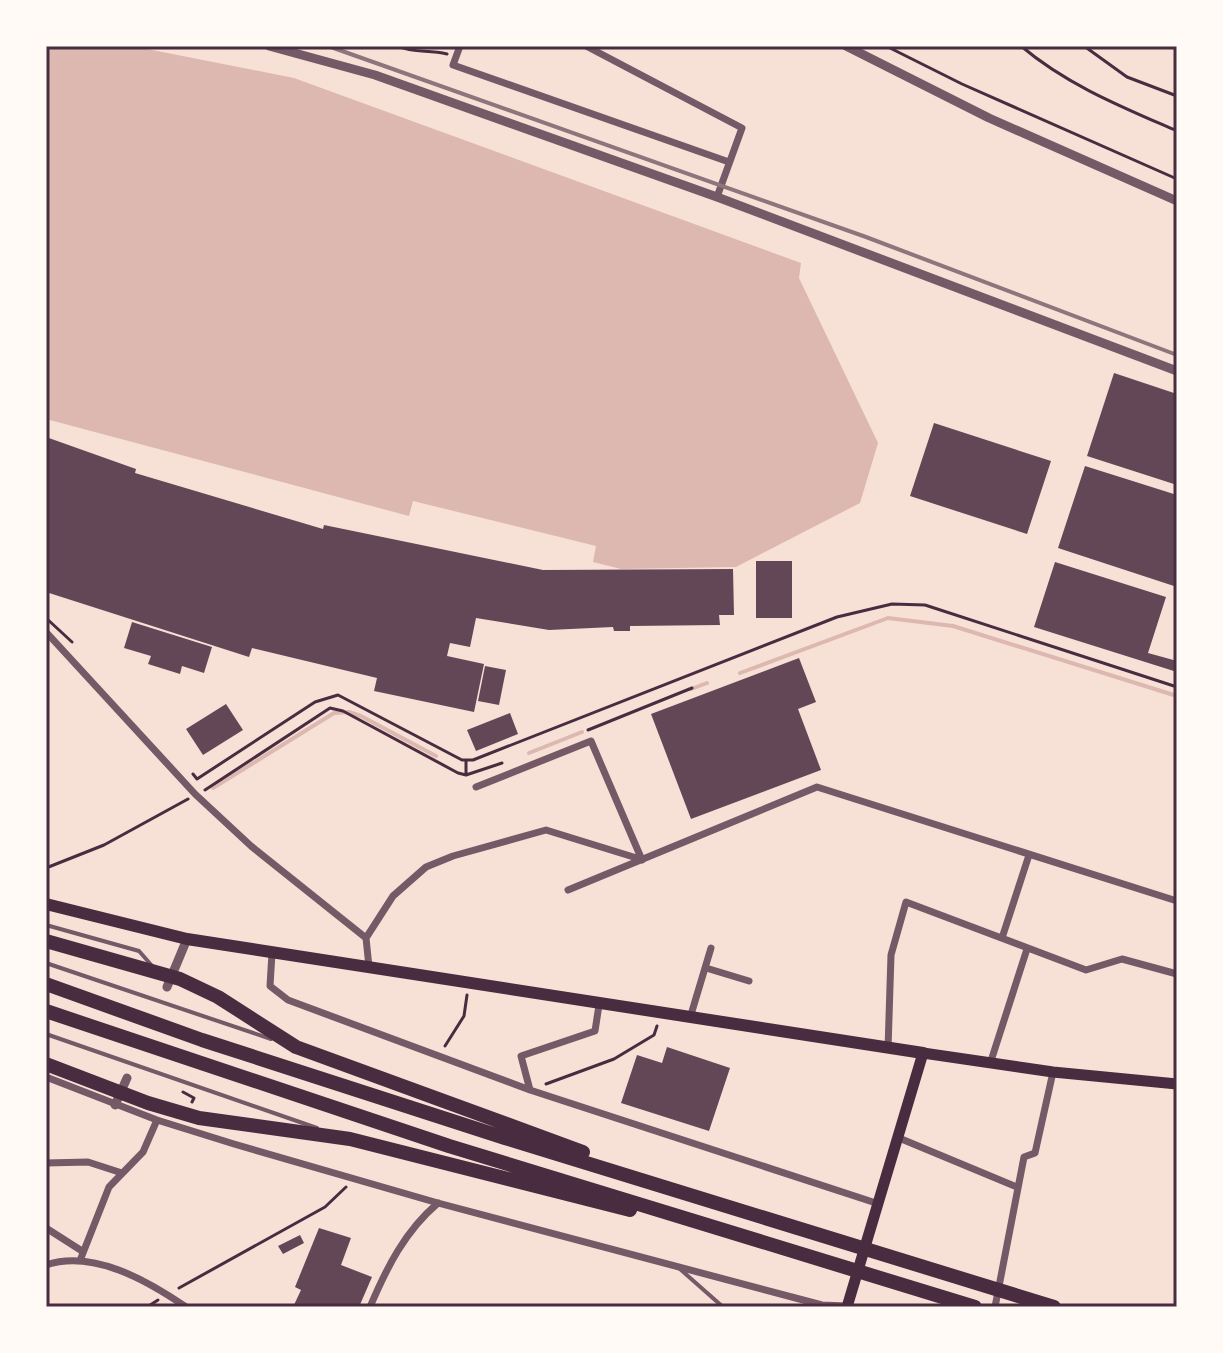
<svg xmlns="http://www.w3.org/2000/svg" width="1223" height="1353" font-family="Inter,sans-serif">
	<rect width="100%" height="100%" fill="#f7e1d7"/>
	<path fill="#dcb8b0" d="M46,46H132L294,78L801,263L799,278L878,443L860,503L736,567L621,569L593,562L596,546L413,501L409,516L46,419Z"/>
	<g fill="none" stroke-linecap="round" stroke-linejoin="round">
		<path stroke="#dcb8b0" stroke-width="4" d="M740,673L888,618L953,626L1177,696
			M691,689L707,683
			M529,753L582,732
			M213,788L334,713L349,712L361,716L436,756"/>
	</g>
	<path fill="#644757" d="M1114,373L1177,394V485L1087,456Z
		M934,423L1051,461L1027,534L910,496Z
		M46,437L136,469L135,473L323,529L324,525L543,570L733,569L734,615H719L720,625L630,626V631H614L613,627L549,630L476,618L470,647L450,643L447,656L484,664L474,712L374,691L377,678L252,648L249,657L46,592Z
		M1085,466L1177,495V587L1058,548Z
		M756,561H792V618H756Z
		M1055,562L1166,597L1148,653L1177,661V672L1034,627Z
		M132,622L212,647L204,673L182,666L180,674L148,664L151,656L124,648Z
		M799,658L816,702L798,709L821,770L691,819L651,714Z
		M485,666L506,670L499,705L478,701Z
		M226,704L243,730L203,755L186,729Z
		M510,713L518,734L476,751L467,730Z
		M667,1047L730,1068L709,1131L621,1103L637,1055L662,1063Z
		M319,1228L351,1238L341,1265L372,1277L359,1307H293L301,1290L295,1287Z
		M300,1235L304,1243L283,1254L278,1246Z"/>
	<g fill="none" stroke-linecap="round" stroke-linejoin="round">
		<path stroke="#4a2c40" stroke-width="3" d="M397,46C415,54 428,49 447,54
			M886,46L962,84L1177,179
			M1021,46C1067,85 1122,107 1177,131
			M1084,46L1127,77L1177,96
			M46,618L72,642
			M588,730L692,688
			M193,774L197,779L315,702L338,695L462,760H473L837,617L892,604L925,605L1177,687
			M466,775V760
			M205,790L330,708L343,711L458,773L466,775L502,763
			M46,868L104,845L188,799
			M445,1046L464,1016L467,995
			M546,1084L614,1059L654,1035L657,1026
			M183,1092L194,1098L192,1102
			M179,1288L325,1207L346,1187
			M147,1307L158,1300"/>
		<path stroke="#755966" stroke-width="4" d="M46,925L139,951L153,967
			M46,963L271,1039
			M46,1034L317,1128
			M680,1269L723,1307"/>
		<path stroke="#755966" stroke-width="7" d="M460,46L453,65L729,162
			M586,46L742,128L717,197
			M46,632L195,794L251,846L366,938
			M476,787L591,741L642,860
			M568,890L817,787L1177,901
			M1002,938L1029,855
			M272,953L270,986L288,1000L530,1090L879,1204
			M369,967L366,938L393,896L426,867L453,856L546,830L640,859
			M706,968L749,981
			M690,1018L711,948
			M888,1049L891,955L906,902L1086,970L1122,959L1177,974
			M990,1064L1027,949
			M46,1077L157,1120L234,1144L438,1203L822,1305L847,1306
			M530,1090L521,1056L595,1031L599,1005
			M899,1138L1017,1187
			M46,1163L88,1162L122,1173
			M46,1228L82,1251
			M81,1258L109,1187L143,1152L157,1120
			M46,1265C93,1249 148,1281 186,1307
			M370,1307C387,1267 405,1231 438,1203
			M995,1307L1024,1157L1035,1153L1053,1072"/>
		<path stroke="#755966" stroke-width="9" d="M269,46L375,75L717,197L1177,371
			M846,46L989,118L1177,201
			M167,987L187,939
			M115,1105L127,1078"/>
		<path stroke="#4a2c40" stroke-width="11" d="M847,1307L923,1053L1053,1072L1177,1084"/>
		<path stroke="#4a2c40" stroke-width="12" d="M46,904L187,939L923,1053"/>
		<path stroke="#4a2c40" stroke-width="14" d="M46,941L180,979L218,997L296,1047L583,1152
			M46,984L202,1040L505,1138L1054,1307
			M46,1011L449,1146L975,1307
			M46,1064L148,1103L199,1118L350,1139L630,1210"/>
		<path stroke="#8f747c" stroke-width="4" d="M328,46L866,237L1177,355"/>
	</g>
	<rect width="1223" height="1353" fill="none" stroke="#fffaf5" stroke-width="96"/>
	<rect x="48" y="48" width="1127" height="1257" fill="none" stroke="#4a2c40" stroke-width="3"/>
</svg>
